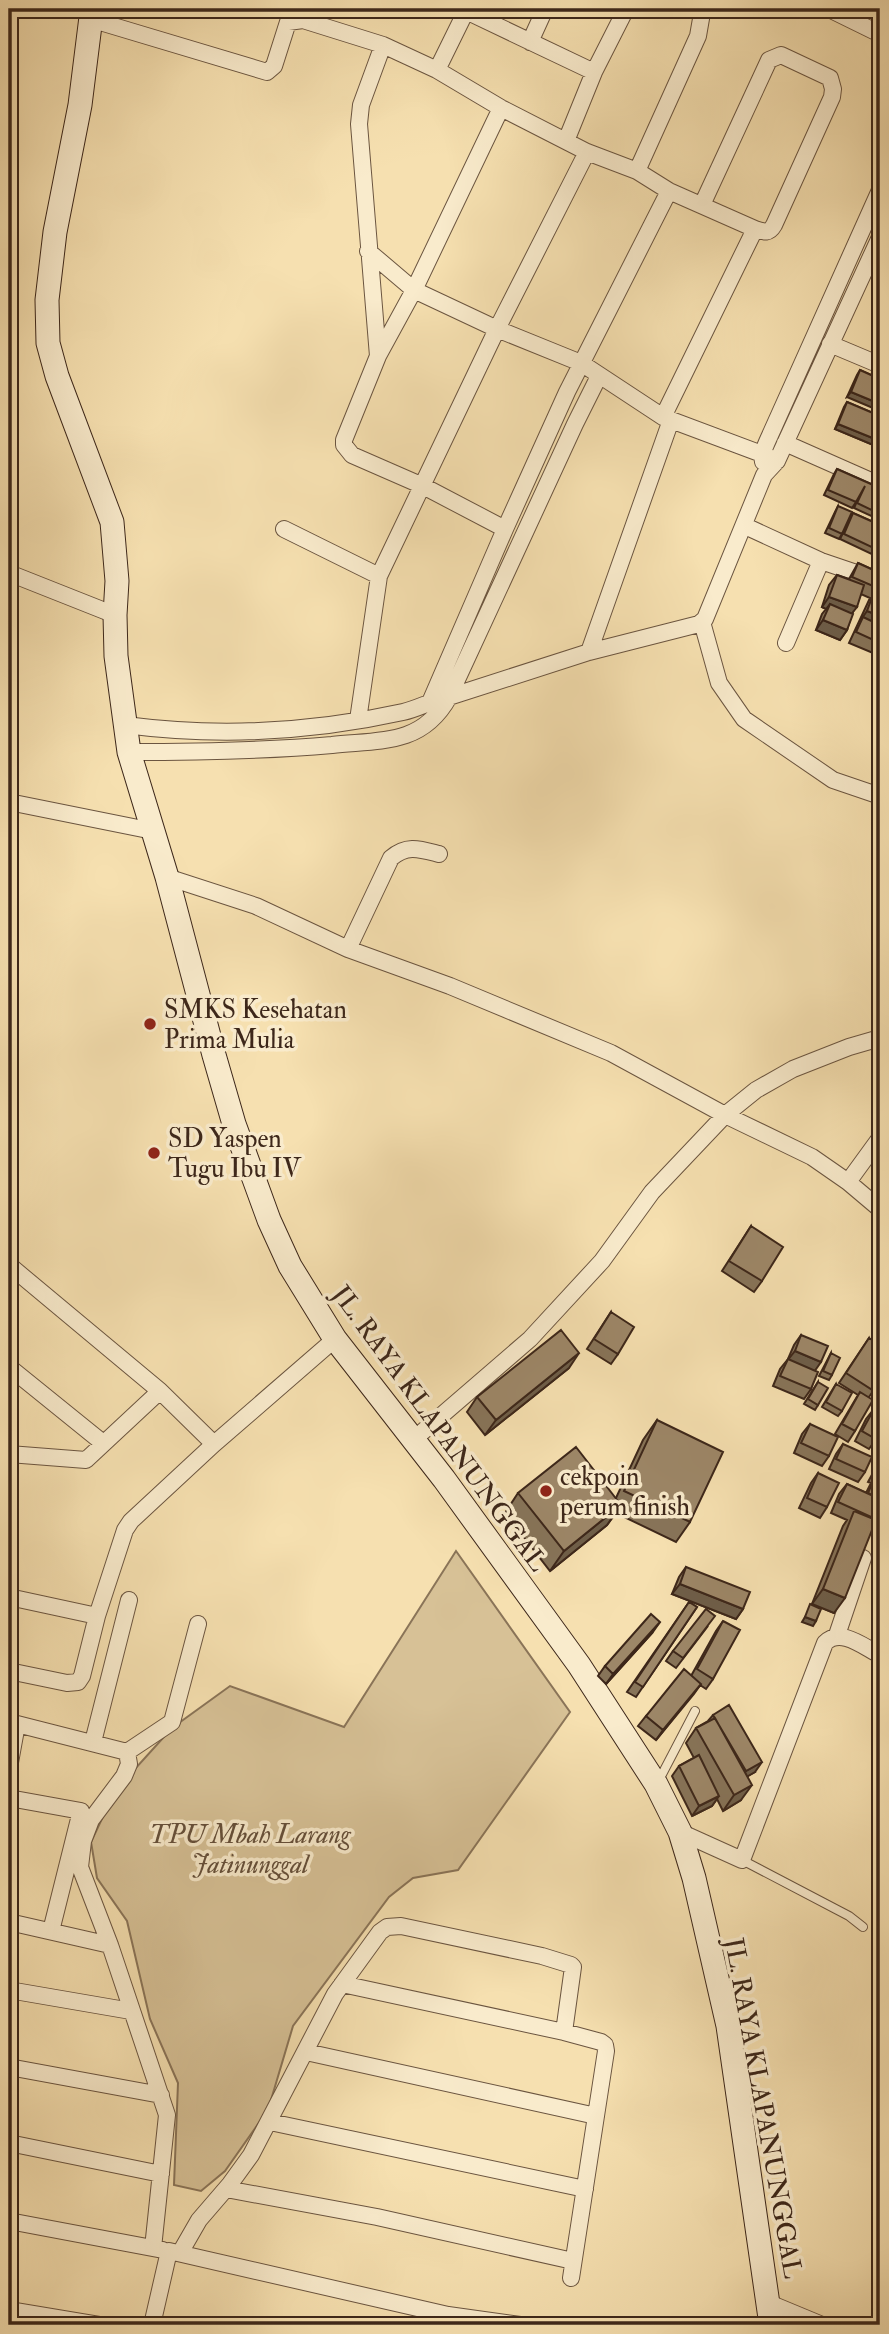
<svg xmlns="http://www.w3.org/2000/svg" width="889" height="2334" font-family="'IM FELL Double Pica',serif">
	<rect width="100%" height="100%" fill="#f6e0b0"/>
	<filter id="stains"><feTurbulence type="fractalNoise" baseFrequency=".00286" numOctaves="4"/><feColorMatrix values="0 0 0 0 .2 0 0 0 0 .09 0 0 0 0 .02 0 0 0 .5 -.17"/></filter>
	<radialGradient id="worn" r=".72"><stop offset=".6" stop-color="#630" stop-opacity="0"/><stop offset="1" stop-color="#630" stop-opacity=".3"/></radialGradient>
	<path fill="#d7c196" stroke="#8a7458" stroke-width="2" d="M456,1551L570,1712L458,1870L413,1878L389,1897L293,2026L268,2110L225,2171L201,2191L174,2185L178,2083L150,2019L127,1921L97,1878L91,1842L115,1791L172,1728L230,1686L344,1727Z"/>
	<g fill="none" stroke-linecap="round" stroke-linejoin="round">
		<g stroke="#6b5540" stroke-width="10">
			<path id="lane" d="M658,1782L695,1711
				M742,1860L849,1916L863,1927"/>
		</g>
		<g stroke="#6b5540" stroke-width="18">
			<path id="street" d="M829,9L880,34
				M90,19L267,72L274,66L288,22L303,20L383,45L437,70L501,108L587,152L637,171L669,191L755,229C764,232 769,234 774,225L832,97L833,89L830,78L781,55L769,60L702,205
				M530,42L545,9
				M437,70L466,11L594,72
				M501,108L414,290L378,356L344,440V445L352,455L423,486L505,529
				M566,141L594,72L626,9
				M637,171L698,36L702,13L696,9
				M368,251L414,290L497,329L581,363L663,417L762,454L777,461
				M830,344L880,365
				M378,356L359,124L361,105L383,45
				M663,417L755,229
				M785,443L880,485
				M763,462L762,454L767,442L880,190
				M745,526L821,561L880,581
				M284,529L379,576
				M9,573L115,615
				M702,622L719,683L744,719L833,780L880,796
				M786,643L821,561
				M589,652L671,420
				M431,700L505,529L567,392L669,191
				M358,720L379,576L497,329L587,152
				M125,725C217,737 313,732 403,712C420,708 432,700 449,697L589,652L699,624L705,619L764,475L777,461L880,237
				M129,752C197,752 264,751 332,745C356,742 383,743 406,735C426,728 439,715 449,697L575,424L599,376
				M9,802L153,831
				M167,877L256,906L348,949L450,986L611,1053L725,1115L812,1157L848,1182L880,1209
				M348,949L391,858C407,844 420,849 439,854
				M848,1182L880,1138
				M9,1265L160,1391L214,1444
				M9,1367L103,1443
				M413,1440L530,1339L602,1261L652,1192L725,1115L756,1090L793,1069L849,1047L880,1038
				M9,1454L86,1460L160,1391
				M9,1597L97,1616
				M837,1635L863,1558
				M9,1671L67,1683L78,1682L82,1676L97,1616L125,1530L131,1521L214,1444L335,1339
				M93,1742L129,1600
				M127,1752L129,1764L124,1776L91,1820L83,1841L80,1867L110,1945L167,2115L153,2248
				M9,1768L17,1724L127,1752L172,1722L198,1624
				M9,1798L81,1811L51,1931
				M680,1832L742,1860L825,1643C840,1627 864,1647 880,1655
				M9,1922L110,1945
				M342,1984L564,2032
				M9,1990L131,2011
				M306,2052L596,2116
				M9,2067L161,2095
				M270,2122L585,2189
				M9,2143L161,2174
				M226,2189L377,2217L573,2261
				M9,2221L163,2250
				M180,2253L199,2220L230,2184L251,2155L335,1994L380,1932L387,1927L401,1926L542,1956L571,1965L573,1967L564,2032L601,2042L605,2045L606,2051L571,2278
				M769,2303L822,2325
				M9,2310L99,2325
				M152,2325L169,2251L448,2315L520,2325"/>
		</g>
		<g stroke="#3d271a" stroke-width="25">
			<path id="secondary" d="M92,9L80,105L55,232L47,300L48,343L57,376L112,522L117,581L115,615L116,656L129,752L167,877L214,1055L234,1124L269,1220L290,1266L335,1339L444,1479L579,1665L656,1784L680,1832L694,1878L728,2026L771,2325"/>
		</g>
		<use href="#lane" stroke="#f9ebcc" stroke-width="8"/>
		<use href="#street" stroke="#f9ebcc" stroke-width="16"/>
		<use href="#secondary" stroke="#f9ebcc" stroke-width="23"/>
	</g>
	<path fill="#877459" stroke="#3d271a" stroke-width="2" d="M860,370L880,379L847,397L857,375Z
		M847,402L880,416V444L878,447L835,429L844,407Z
		M837,469L880,488V520L854,508L858,499L852,508L824,495L834,474Z
		M838,506L842,534L839,539L825,533L835,512Z
		M853,513L880,525V558L840,539L850,518Z
		M858,563L880,573V643L873,653L849,643L870,598L861,594L852,614L847,630L840,640L816,630L822,614L826,609L822,607L829,585L837,575L849,579Z
		M751,1226L762,1281L754,1292L722,1271Z
		M611,1312L618,1354L611,1364L587,1349Z
		M801,1335L815,1371L811,1389L804,1399L773,1386L780,1369L788,1359L794,1345Z
		M869,1338L880,1381L869,1397L855,1431L848,1442L835,1434L858,1395L839,1383Z
		M831,1353L832,1375L829,1380L819,1376Z
		M569,1368L485,1435L467,1412L477,1397Z
		M818,1382V1405L815,1410L804,1404Z
		M836,1384L842,1411L838,1416L822,1407Z
		M880,1391V1410L872,1404Z
		M874,1409L876,1439L869,1449L855,1441L866,1419Z
		M657,1420L690,1522L676,1542L616,1513L607,1525L550,1571L505,1513L518,1493L616,1498L643,1440Z
		M810,1424L829,1456L822,1466L794,1453L802,1434Z
		M843,1444L865,1472L858,1482L829,1469L836,1454Z
		M880,1460V1522L873,1531H871L834,1613L812,1604L843,1526L847,1520L831,1513L839,1494L847,1484L866,1493L871,1483L868,1482Z
		M818,1473L827,1507L820,1518L799,1508L811,1483Z
		M686,1567L743,1609L736,1619L672,1594L679,1577Z
		M689,1602L697,1607L636,1697L627,1692Z
		M723,1621L713,1679L706,1689L700,1685L656,1740L638,1726L646,1716L691,1676L716,1631Z
		M708,1626L676,1668L666,1661L673,1651Z
		M653,1632L606,1684L598,1676L605,1666Z
		M713,1715L755,1772L747,1776L741,1800L723,1811L717,1799L712,1806L692,1816L672,1776L679,1766L694,1758L686,1743L696,1728L708,1721Z"/>
	<path fill="#6e5e49" stroke="#3d271a" stroke-width="2" d="M878,337L880,339V345L874,343Z
		M851,392L880,404V411L847,397Z
		M838,424L880,441V444L878,447L835,429Z
		M829,597L857,607L849,617L830,604L826,609L822,607Z
		M867,611L880,616V627L863,617L860,621Z
		M823,620L847,630L840,640L816,630Z
		M795,1351L821,1362L814,1372L787,1361Z
		M579,1353L569,1368L485,1435L496,1420Z
		M621,1505L607,1525L550,1571L564,1551Z
		M680,1584L743,1609L736,1619L672,1594Z
		M823,1589L845,1598L834,1613L812,1604Z
		M805,1617L816,1621L813,1626L802,1622Z
		M660,1622L653,1632L606,1684L613,1674Z
		M701,1684L694,1694L656,1740L663,1730Z
		M762,1762L755,1772L738,1782L746,1771Z
		M752,1785L741,1800L723,1811L734,1795Z
		M719,1796L712,1806L692,1816L699,1806Z"/>
	<path fill="#9d8768" stroke="#3d271a" stroke-width="2" d="M860,370L880,379V404L851,392Z
		M847,402L880,416V441L838,424Z
		M837,469L880,488V514L857,503L865,486L856,502L828,490Z
		M838,506L852,512L842,534L829,528Z
		M853,513L880,525V551L844,534Z
		M858,563L880,573V589L852,577Z
		M837,575L864,585L857,607L829,597Z
		M874,592L880,594V616L867,611Z
		M830,604L853,614L847,630L823,620Z
		M863,617L880,625V643L856,632Z
		M751,1226L783,1247L762,1281L729,1261Z
		M611,1312L634,1327L618,1354L594,1339Z
		M561,1330L579,1353L496,1420L477,1397Z
		M801,1335L828,1346L821,1362L795,1351Z
		M869,1338L880,1345V1381L874,1391L846,1373Z
		M831,1353L840,1358L832,1375L823,1371Z
		M788,1359L818,1372L811,1389L780,1376Z
		M818,1382L828,1388L818,1405L808,1399Z
		M836,1384L852,1393L842,1411L826,1402Z
		M880,1391V1402L875,1399Z
		M860,1392L873,1400L855,1431L842,1424Z
		M874,1409L880,1412V1431L876,1439L862,1431Z
		M657,1420L723,1452L690,1522L624,1491Z
		M810,1424L838,1437L829,1456L801,1443Z
		M843,1444L872,1457L865,1472L836,1459Z
		M576,1447L621,1505L564,1551L518,1493Z
		M880,1462V1474L875,1471Z
		M818,1473L839,1483L827,1507L807,1498Z
		M874,1479L880,1482V1499L868,1493Z
		M847,1484L880,1499V1521L838,1502Z
		M854,1511L876,1520L845,1598L823,1589Z
		M686,1567L750,1592L743,1609L680,1584Z
		M689,1602L697,1607L643,1687L635,1682Z
		M810,1604L821,1609L816,1621L805,1617Z
		M706,1609L715,1616L683,1658L673,1651Z
		M651,1614L660,1622L613,1674L605,1666Z
		M723,1621L740,1630L713,1679L697,1669Z
		M684,1669L701,1684L663,1730L646,1716Z
		M729,1705L762,1762L746,1771L713,1715Z
		M715,1718L752,1785L734,1795L696,1728Z
		M699,1755L719,1796L699,1806L679,1766Z"/>
	<g fill="#8f2418" stroke="#f9ebcc" stroke-width="2.5">
		<circle cx="150" cy="1024" r="7"/>
		<circle cx="154" cy="1153" r="7"/>
		<circle cx="546" cy="1491" r="7"/>
	</g>
	<g text-anchor="middle" stroke-width="7" stroke-linejoin="round" paint-order="stroke">
		<g font-size="26" fill="#3d271a" stroke="#f9ebcc" text-anchor="start">
			<text x="164" y="1018">SMKS Kesehatan<tspan x="164" dy="30">Prima Mulia</tspan></text>
			<text x="168" y="1147">SD Yaspen<tspan x="168" dy="30">Tugu Ibu IV</tspan></text>
			<text x="560" y="1485">cekpoin<tspan x="560" dy="30">perum finish</tspan></text>
		</g>
		<g font-size="26" fill="#3d271a" stroke="#f9ebcc">
			<text transform="translate(440 1428) rotate(54)" y="9">JL. RAYA KLAPANUNGGAL</text>
			<text transform="translate(764 2108) rotate(80)" y="9">JL. RAYA KLAPANUNGGAL</text>
		</g>
		<g font-size="26" font-style="italic" fill="#644e39" stroke="#f9ebcc">
			<text x="250" y="1843">TPU Mbah Larang<tspan x="250" dy="30">Jatinunggal</tspan></text>
		</g>
	</g>
	<rect width="889" height="2334" fill="none" stroke="#f6e0b0" stroke-width="35"/>
	<rect x="10" y="10" width="868" height="2313" fill="none" stroke="#3d271a" stroke-width="3.5"/>
	<rect x="18" y="18" width="854" height="2299" fill="none" stroke="#3d271a" stroke-width="2"/>
	<rect width="100%" height="100%" filter="url(#stains)"/>
	<rect width="100%" height="100%" fill="url(#worn)"/>
</svg>
